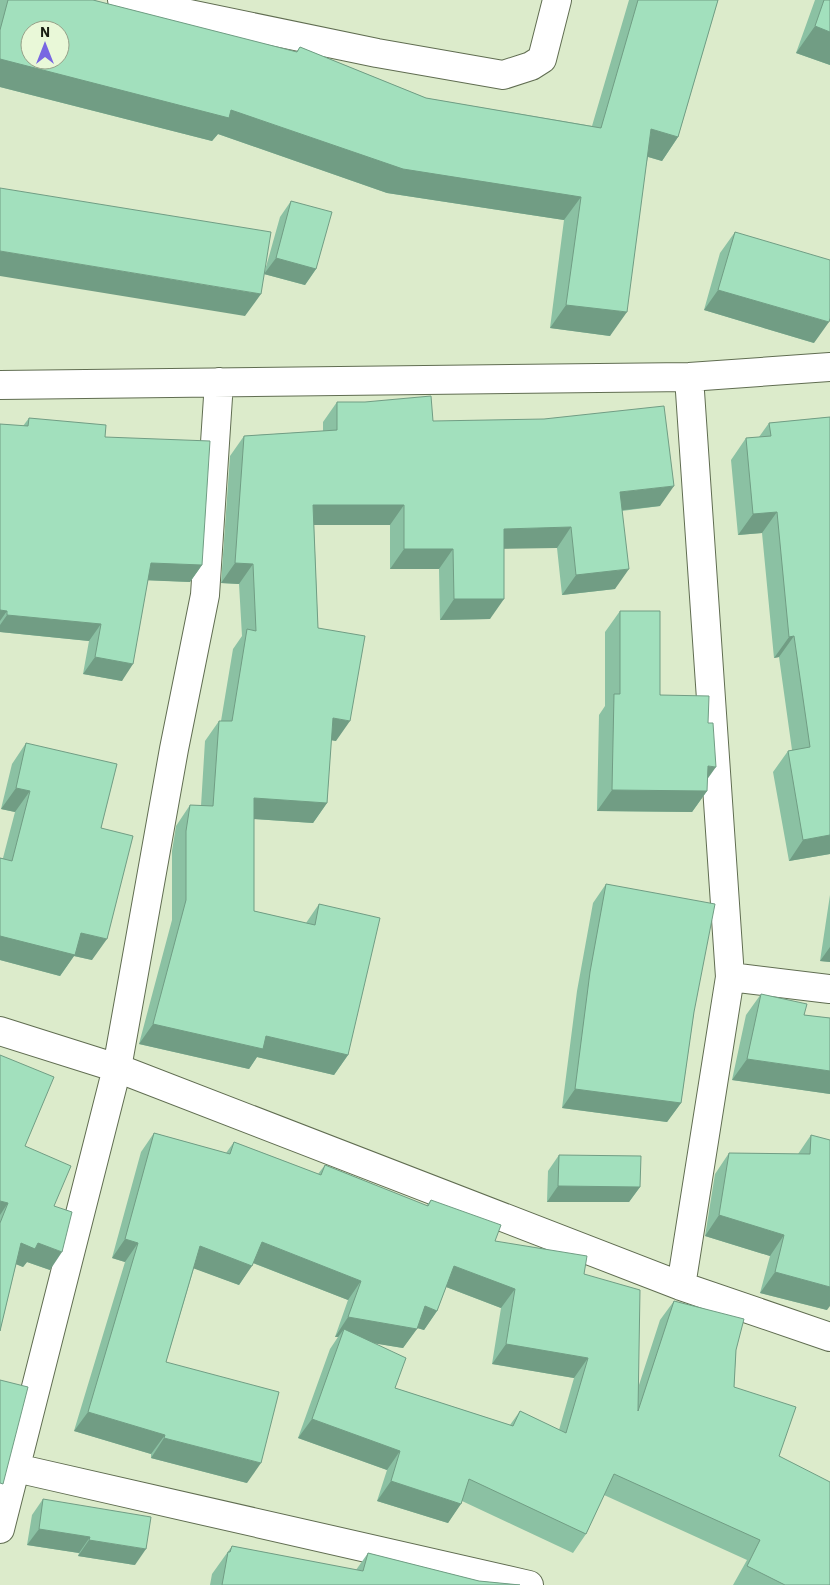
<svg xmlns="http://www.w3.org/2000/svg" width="830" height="1585" font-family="'IBM Plex Sans',sans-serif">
	<rect width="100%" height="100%" fill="#dcebcb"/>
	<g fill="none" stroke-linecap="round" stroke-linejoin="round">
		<g stroke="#606d51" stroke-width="30">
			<path id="street" d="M122,0L377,53L503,75L531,66L542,59L557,0
				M689,377L730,977
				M0,385L689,377L830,367
				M0,1031L117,1068L681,1286L830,1337
				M681,1286L730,977L830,989
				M16,1468L529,1585
				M0,1529L117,1068L174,749L205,595L219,382"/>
		</g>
		<use href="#street" stroke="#fff" stroke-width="28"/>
	</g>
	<path fill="#8bc1a3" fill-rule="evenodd" d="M0,0H93L296,52L300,47L426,98L592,126L629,0H718L678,137L662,161L648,157L610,336L550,328L564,220L387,193L218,134L212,141L0,87Z
		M815,0H830V65L796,53Z
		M291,201L316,269L305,285L264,274L280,217Z
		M735,232L814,343L704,310L720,253Z
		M337,402L433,421L660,506L622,511L615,589L562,595L557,548H504L490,619L440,620L439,569H390V525H314L318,628L336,741L331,740L327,803L313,823L254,819V911L306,923L319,904L348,1055L334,1075L257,1057L249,1069L139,1044L172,920V851L176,826L190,805L201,806L205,741L219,721H221L233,649L242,636L239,584L221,583L230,456L244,436L323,431V422Z
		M830,417V854L789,861L773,772L788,751L792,750L779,657L774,658L762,533L738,535L731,460L746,438L759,437L769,423Z
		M29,418L105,437L202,565L190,582L148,580L122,681L83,674L89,641L0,632V424L23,426Z
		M620,611L707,791L692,812L597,811L599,715L605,706V632Z
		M26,743L101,828L92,960L74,956L60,976L0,960V858H3L15,812L1,809L12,764Z
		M606,884L694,1012L681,1103L667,1122L562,1108L577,991L593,903Z
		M830,895V962L820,961Z
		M761,994L804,1015L830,1018V1094L732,1080L746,1015Z
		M0,1055L25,1146L54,1206L50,1270L27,1262L23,1267L16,1264L0,1331Z
		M154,1133L226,1153L234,1142L318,1174L325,1165L426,1206L431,1200L495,1241L584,1274L638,1388L660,1320L674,1301L736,1350L734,1387L779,1456L830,1585H733L747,1560L604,1495L586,1534L573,1553L462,1501L448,1523L377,1501L387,1470L298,1438L330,1349L338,1337H335L348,1300L253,1263L239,1285L194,1268L166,1362L247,1483L151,1458V1454L74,1431L125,1262L112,1258L141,1152ZM446,1287L501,1308L492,1364L574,1378L559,1430L520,1411L510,1425L395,1388L374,1343L403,1348L417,1328L424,1330L437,1311Z
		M811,1135L827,1310L760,1293L770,1256L705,1236L715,1174L729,1153L798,1154Z
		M559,1155L640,1187L629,1202H547L548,1171Z
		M43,1499L135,1565L78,1556L79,1553L27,1545L32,1515Z
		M232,1546L356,1570L368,1553L479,1581L520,1585H210L212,1574Z"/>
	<path fill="#719d84" d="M815,26L830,32V65L796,53Z
		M0,59L231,110L581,197L564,220L387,193L218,134L212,141L0,87Z
		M651,129L678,137L662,161L635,153Z
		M0,251L261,294L245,316L0,276Z
		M276,258L316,269L305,285L264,274Z
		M718,290L829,322L814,343L704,310Z
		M566,305L627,312L610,336L550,328Z
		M674,486L660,506L606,512L620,492Z
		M313,505H404L390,525H299Z
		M777,512L762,533L738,535L753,514Z
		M571,527L557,548L489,549L504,529Z
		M404,549H453L439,569H390Z
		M151,563L202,565L190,582L139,580Z
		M235,563L253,564L239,584L221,583Z
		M629,569L615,589L562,595L576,575Z
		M454,599H504L490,619L440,620Z
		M0,610L7,611L0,621Z
		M7,615L101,624L89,641L0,632V625Z
		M794,636L779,657L774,658L789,637Z
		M95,657L133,664L122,681L83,674Z
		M333,718L350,721L336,741L319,738Z
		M708,766L716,767L701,788Z
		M16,788L30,791L15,812L1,809Z
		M612,790L707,791L692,812L597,811Z
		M254,798L327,803L313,823L239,818Z
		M830,835V854L789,861L803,840Z
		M81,933L107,939L92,960L74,956L60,976L0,960V936Z
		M830,947V962L820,961Z
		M153,1024L266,1036L348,1055L334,1075L257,1057L249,1069L139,1044Z
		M747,1059L830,1071V1094L732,1080Z
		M575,1089L681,1103L667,1122L562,1108Z
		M558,1186L640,1187L629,1202H547Z
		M0,1201L8,1203L0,1215Z
		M719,1215L784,1235L770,1256L705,1236Z
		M125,1239L138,1243L125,1262L112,1258Z
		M262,1242L361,1281L348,1300L248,1261Z
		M21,1243H38L62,1252L50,1270L27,1262L23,1267L8,1261Z
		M200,1246L252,1266L239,1285L187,1266Z
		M454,1266L515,1289L501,1308L441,1285Z
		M775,1272L830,1287V1306L827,1310L760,1293Z
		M425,1306L437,1311L424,1330L411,1326Z
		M348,1317L417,1329L403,1348L341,1338L344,1329L338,1337H335Z
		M506,1344L588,1358L574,1378L492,1364Z
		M88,1412L165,1435L151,1454L74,1431Z
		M312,1419L400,1451L387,1470L298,1438Z
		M164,1438L261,1463L247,1483L151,1458Z
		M391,1481L461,1504L448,1523L377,1501Z
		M39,1529L90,1537L79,1553L27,1545Z
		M89,1540L146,1549L135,1565L78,1556Z"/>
	<path fill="#a2e0bd" stroke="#719d84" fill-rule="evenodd" d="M8,0H93L297,52L300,47L426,98L601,128L638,0H718L678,137L651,129L627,312L566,305L581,197L403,169L231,110L229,118L0,59V30ZM30,30H60V60H30Z
		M824,0H830V32L815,26Z
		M0,188L271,232L261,294L0,251Z
		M291,201L332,212L316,269L276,258Z
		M735,232L830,260V318L829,322L718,290Z
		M431,396L433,421L544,419L664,406L674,486L620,492L629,569L576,575L571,527L504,529V599H454L453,549H404V505H313L318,628L365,636L350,721L333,718L327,803L254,798V911L315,925L319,904L380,918L348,1055L266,1036L263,1049L153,1024L186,900V831L190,805L213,806L219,721H232L247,629L256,631L253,564L235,563L244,436L337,430V402H365Z
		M830,417V835L803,840L788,751L810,747L794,636L789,637L777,512L753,514L746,438L771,436L769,423Z
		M29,418L106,425L105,437L210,441L202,565L151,563L133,664L95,657L101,624L7,615V611L0,610V424L28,426Z
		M620,611H660V695L709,696L708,723H713L716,767L708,766L707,791L612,790L614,694H620Z
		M26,743L117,764L101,828L133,836L107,939L81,933L75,955L0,936V858L12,861L30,791L16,788Z
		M606,884L715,904L694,1012L681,1103L575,1089L590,972Z
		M761,994L807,1004L804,1015L830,1018V1071L747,1059Z
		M0,1055L54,1077L25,1146L71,1166L54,1206L72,1212L62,1252L38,1243L35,1249L21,1243L0,1331V1223L8,1203L0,1201Z
		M154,1133L230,1154L234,1142L321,1175L325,1165L428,1206L431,1200L501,1225L495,1241L587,1256L584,1274L640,1290L638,1411L674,1301L744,1319L736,1350L734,1387L796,1407L779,1456L830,1482V1585H785L747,1566L760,1540L614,1474L586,1534L469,1479L461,1504L391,1481L400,1451L312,1419L344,1329L406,1358L395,1388L513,1426L520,1411L566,1433L588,1358L506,1344L515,1289L454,1266L437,1311L425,1306L417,1329L348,1317L361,1281L262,1242L252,1266L200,1246L166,1362L279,1392L261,1463L164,1438L165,1435L88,1412L138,1243L125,1239Z
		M811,1135L830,1140V1287L775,1272L784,1235L719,1215L729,1153L810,1154Z
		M559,1155L641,1156L640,1187L558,1186Z
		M0,1380L28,1387L3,1484L0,1483Z
		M43,1499L151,1517L146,1549L89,1540L90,1537L39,1529Z
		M232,1546L363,1571L368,1553L479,1581L520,1585H222L228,1552H230Z"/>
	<g transform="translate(45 45)"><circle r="24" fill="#e9f8d8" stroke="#96a189"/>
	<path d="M0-4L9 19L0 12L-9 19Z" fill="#7867e2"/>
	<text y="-8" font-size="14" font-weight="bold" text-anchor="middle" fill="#191e12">N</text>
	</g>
</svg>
